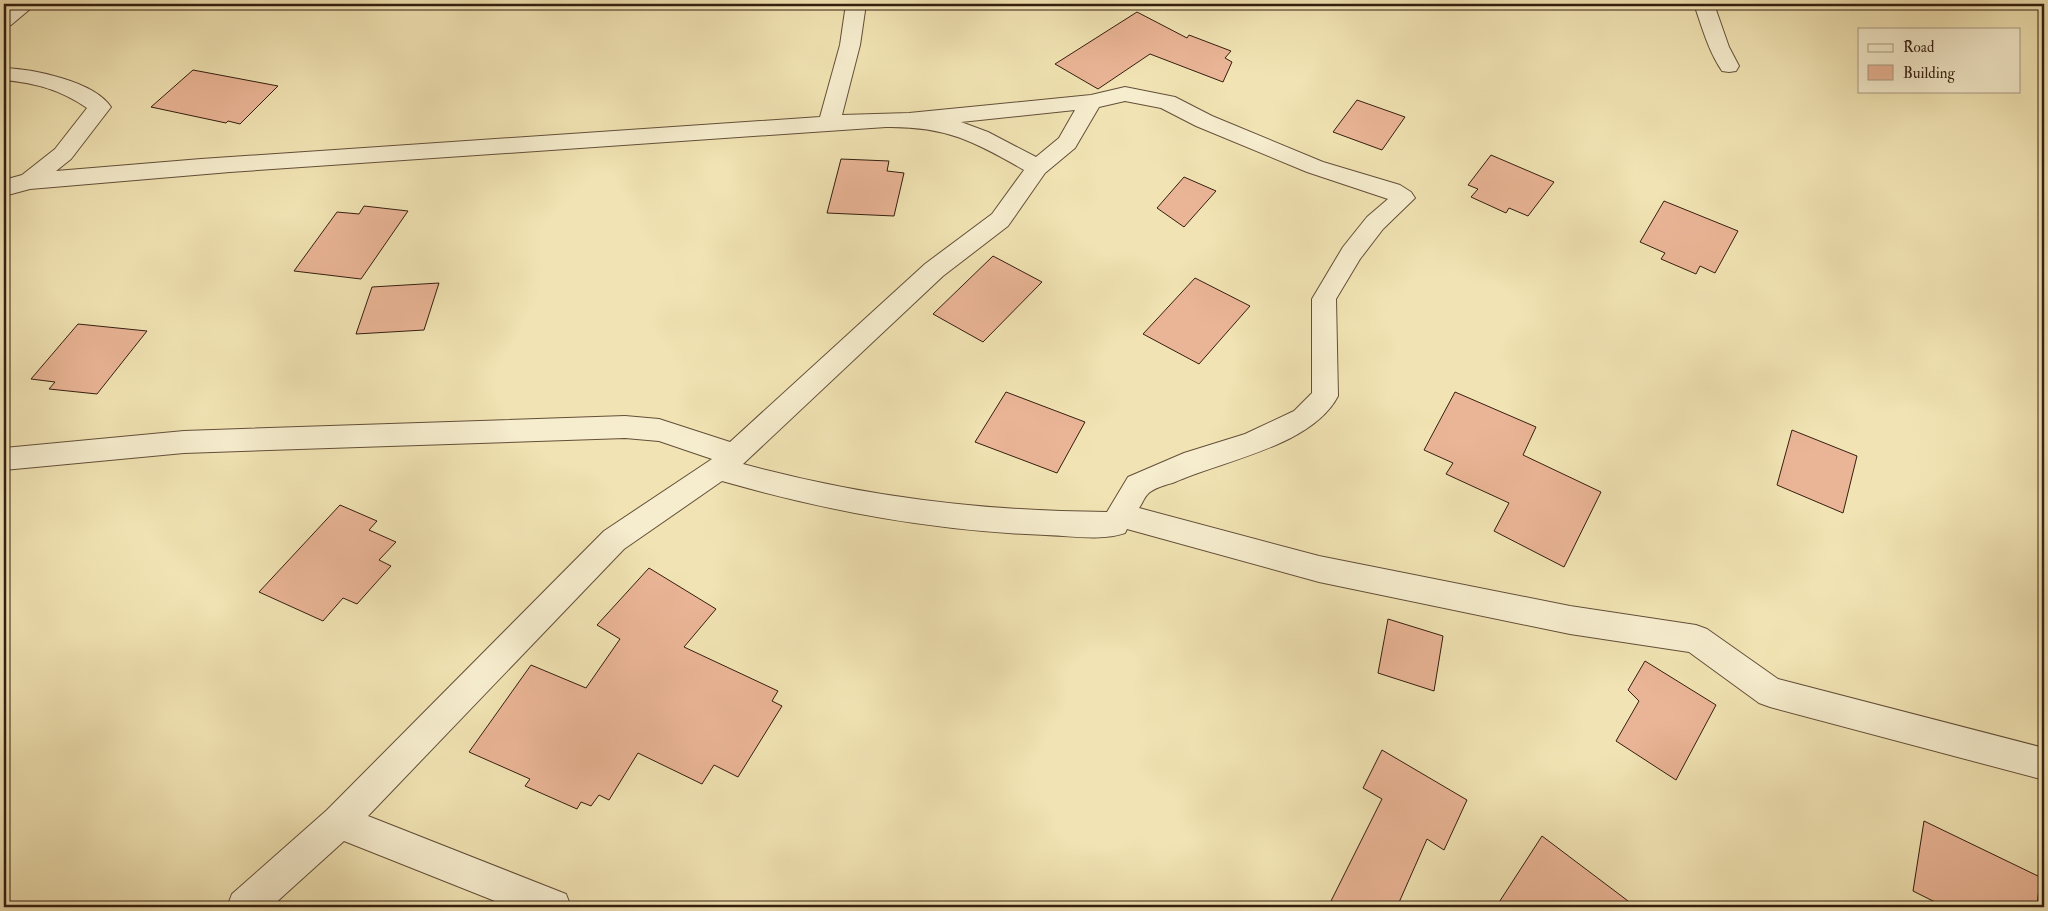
<svg xmlns="http://www.w3.org/2000/svg" width="2048" height="911" font-family="'IM FELL Double Pica',serif">
	<rect width="100%" height="100%" fill="#f1e3b3"/>
	<filter id="stains"><feTurbulence type="fractalNoise" baseFrequency=".004" numOctaves="4"/><feColorMatrix values="0 0 0 0 .2 0 0 0 0 .09 0 0 0 0 .02 0 0 0 .5 -.17"/></filter>
	<radialGradient id="worn" r=".72"><stop offset=".6" stop-color="#630" stop-opacity="0"/><stop offset="1" stop-color="#630" stop-opacity=".3"/></radialGradient>
	<path fill="#eab596" stroke="#341e0f" d="M1137,12L1187,38L1189,35L1231,51L1225,58L1232,62L1223,82L1150,54L1098,89L1055,64Z
		M193,70L278,86L240,124L228,121L226,123L151,107Z
		M1357,100L1405,117L1382,150L1333,132Z
		M1491,155L1554,182L1528,216L1509,208L1506,213L1471,197L1478,189L1468,185Z
		M841,159L889,161L887,171L904,173L894,216L827,213Z
		M1184,177L1216,191L1184,227L1157,208Z
		M1664,201L1738,231L1715,273L1700,266L1696,274L1661,259L1665,253L1640,242Z
		M364,206L408,211L361,279L294,271L337,212L359,214Z
		M993,256L1042,282L983,342L933,314Z
		M1195,278L1250,306L1199,364L1143,334Z
		M439,283L424,330L356,334L372,287Z
		M78,324L147,331L97,394L49,389L55,382L31,379Z
		M1006,392L1085,422L1057,473L975,442Z
		M1455,392L1536,427L1523,455L1601,492L1564,567L1494,531L1509,503L1446,474L1453,463L1424,450Z
		M1792,430L1857,456L1843,513L1777,485Z
		M340,505L377,521L369,530L396,542L379,560L391,566L357,604L343,598L323,621L259,592Z
		M649,568L716,609L684,647L778,691L772,701L782,706L738,777L714,765L702,784L638,753L609,800L599,795L591,806L581,802L577,809L525,786L530,779L469,752L531,665L586,688L620,639L597,625Z
		M1388,619L1443,636L1434,691L1378,673Z
		M1645,661L1716,705L1676,780L1616,741L1639,701L1628,690Z
		M1382,750L1467,800L1444,850L1427,839L1397,907H1328L1382,799L1363,788Z
		M1924,821L2040,877L2037,907H1945L1913,891Z
		M1542,836L1636,907H1496Z"/>
	<g fill="none" stroke-linecap="round" stroke-linejoin="round">
		<g stroke="#634f38" stroke-width="2">
			<path id="minor" d="M14,4H36L11,25L4,27V12Z
				M846,4H866L860,45L842,115L909,113L1091,95L1125,87L1175,97L1212,116L1323,162L1400,185L1411,192L1415,198L1383,229L1360,259L1336,299L1338,396C1312,446 1224,460 1175,482C1167,485 1152,488 1147,495C1144,498 1142,504 1139,508L1319,556L1570,606L1696,625L1707,629L1778,679L2044,748V780L1770,707L1759,703L1689,652L1570,634L1319,582L1127,529L1125,533C1102,541 1071,536 1046,535C934,531 831,512 722,481L624,549L368,816L566,894L571,907H510L344,841L271,907H227L232,894L327,810L604,531L712,459L659,441L625,438L184,453L4,470V448L184,431L625,416L659,419L730,442L925,264L992,214L1024,170C974,141 945,126 886,127L230,172L30,189L4,196V180L22,175L55,149L87,108C61,90 36,83 4,80V68C33,69 94,81 111,107L71,159L56,171L201,159L820,117L840,45ZM1125,101L1161,108L1196,126L1307,172L1388,199L1367,217L1343,247L1312,299V393L1294,411L1245,434L1184,453L1128,477L1107,512C980,511 865,497 743,464L943,276L1008,226L1045,173L1075,148L1099,107ZM1075,110L1059,138L1036,157L988,132L961,122Z
				M1694,4H1714L1729,47L1739,66L1736,71L1729,72L1722,71C1708,50 1702,27 1694,4Z"/>
		</g>
		<use href="#minor" fill="#f6edce" fill-rule="evenodd"/>
	</g>
	<rect width="2048" height="911" fill="none" stroke="#f1e3b3" stroke-width="20"/>
	<rect x="5" y="5" width="2038" height="901" fill="none" stroke="#341e0f" stroke-width="2.5"/>
	<rect x="10" y="10" width="2028" height="891" fill="none" stroke="#341e0f"/>
	<rect x="1858" y="28" width="162" height="65" fill="#f6edce" stroke="#a89a82"/>
	<rect x="1868" y="44" width="25" height="8" fill="#f6edce" stroke="#a89a82"/>
	<text x="1903" y="52" font-size="15" fill="#341e0f">Road</text>
	<rect x="1868" y="65" width="25" height="15" fill="#eab596" stroke="#a89a82"/>
	<text x="1903" y="78" font-size="15" fill="#341e0f">Building</text>
	<rect width="100%" height="100%" filter="url(#stains)"/>
	<rect width="100%" height="100%" fill="url(#worn)"/>
</svg>
